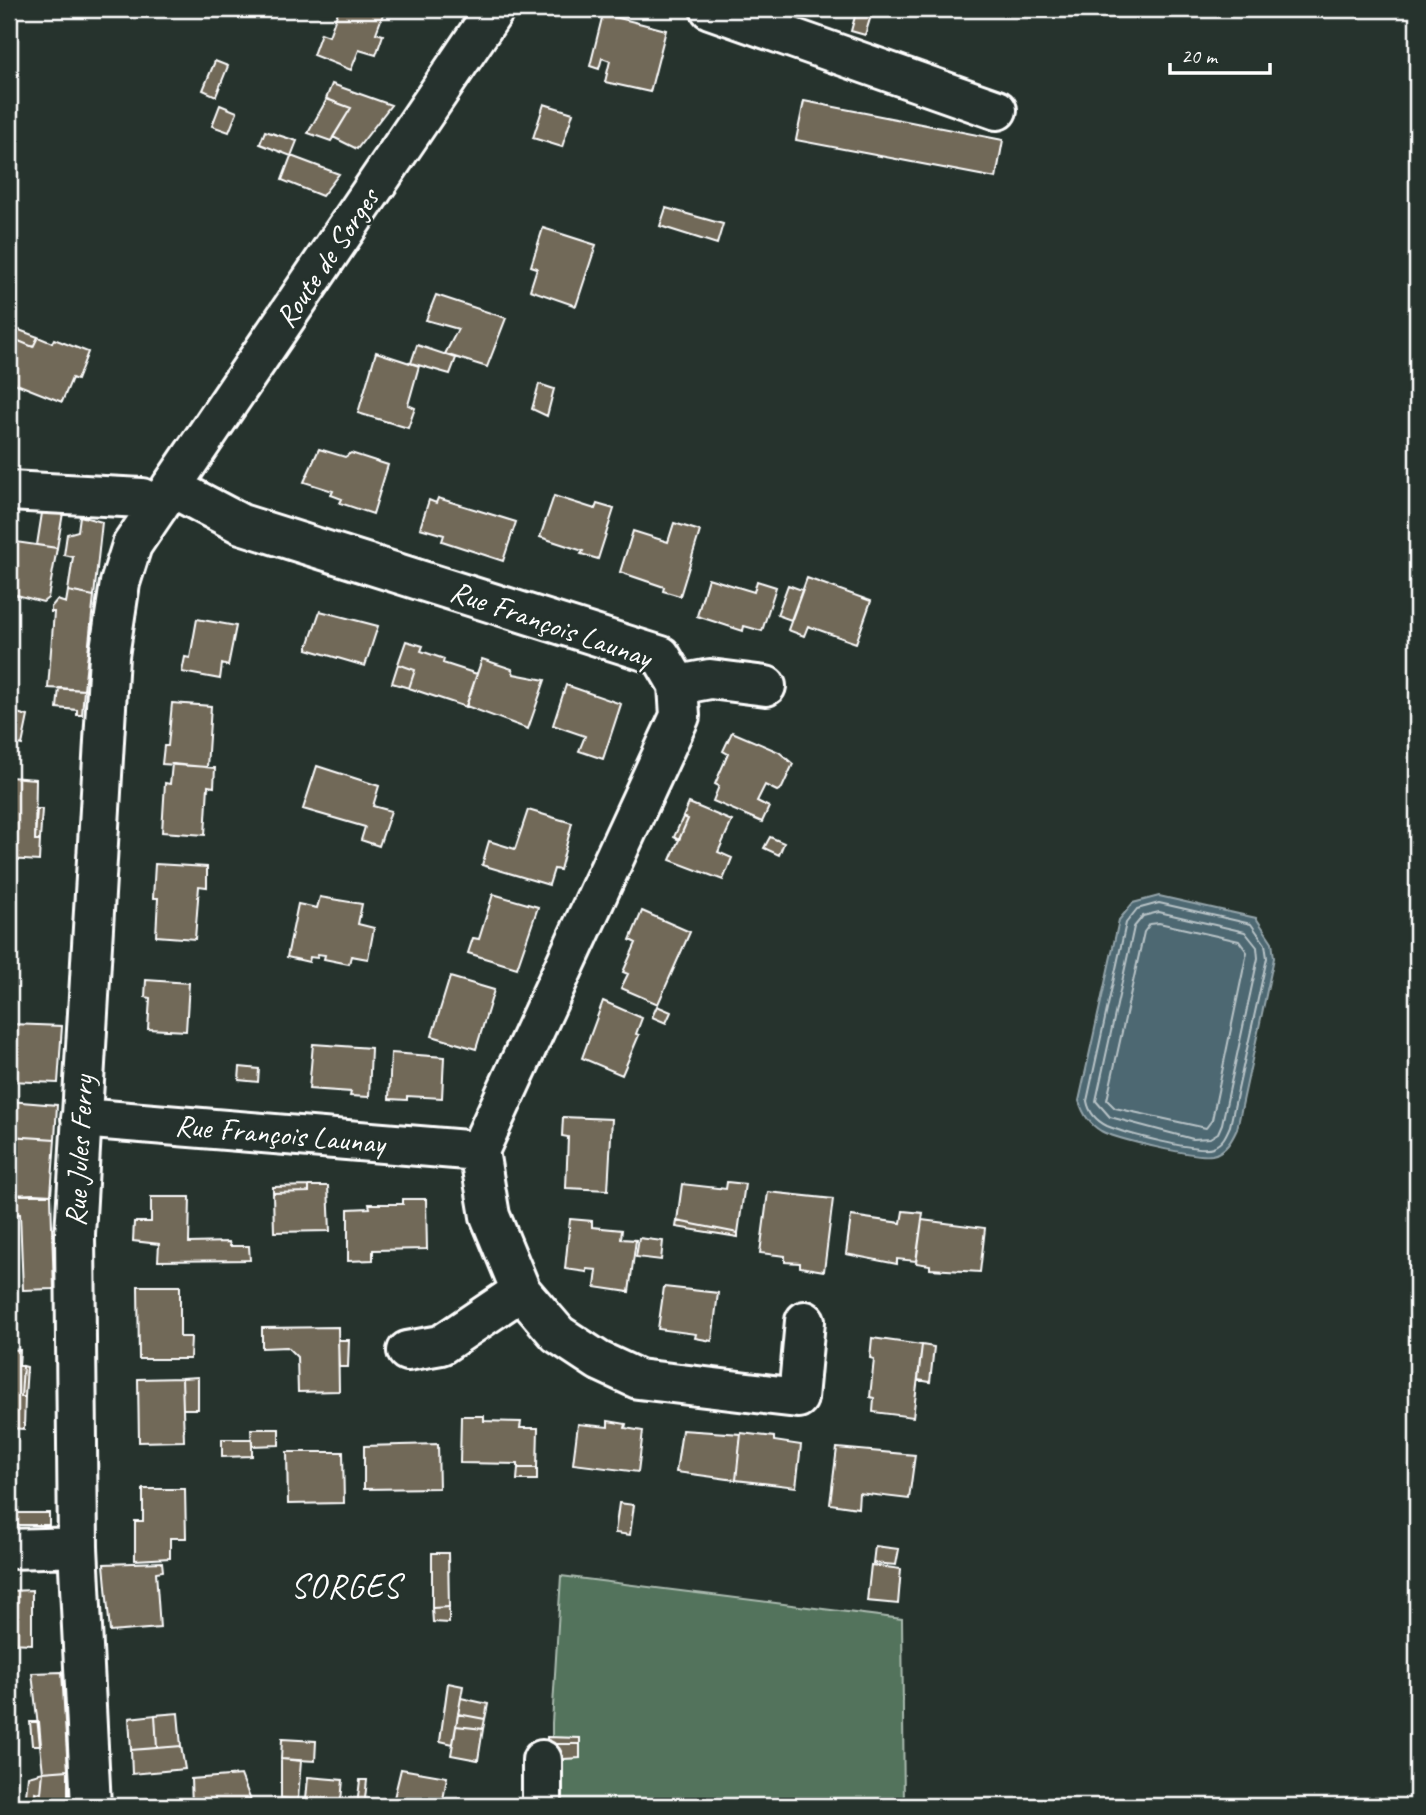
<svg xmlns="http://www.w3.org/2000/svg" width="1426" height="1815" font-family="Caveat,sans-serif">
	<rect width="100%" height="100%" fill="#26332d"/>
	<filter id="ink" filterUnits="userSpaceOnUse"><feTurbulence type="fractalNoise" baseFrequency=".0143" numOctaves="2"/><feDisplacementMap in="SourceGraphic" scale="14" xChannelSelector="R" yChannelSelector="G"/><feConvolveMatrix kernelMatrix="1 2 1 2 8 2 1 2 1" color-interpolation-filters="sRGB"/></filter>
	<g filter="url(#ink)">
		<path fill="#53735c" stroke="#a9b9ae" stroke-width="2" d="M561,1576L902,1619L904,1806H552V1723Z"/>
		<path fill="#4d6872" stroke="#94a4aa" stroke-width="2" d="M1159,896L1256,918L1272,942L1274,958L1237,1129C1232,1140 1226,1152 1212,1155C1196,1158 1116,1139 1101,1131C1089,1124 1083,1114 1079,1101L1119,920L1133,903Z"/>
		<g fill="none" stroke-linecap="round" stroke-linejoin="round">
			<path stroke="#b8c3c7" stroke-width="2" d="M1159,903L1251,924L1265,944L1267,958L1230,1126C1226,1135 1223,1143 1213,1147C1198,1153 1124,1133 1107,1126C1097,1121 1089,1112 1087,1101L1126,923L1137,909Z
				M1159,912L1245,932L1257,947L1258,958L1222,1124L1218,1133L1210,1138L1193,1139L1110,1117L1096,1101L1134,927L1143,916Z
				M1159,923L1239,941L1247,952L1212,1120L1206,1128L1115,1108L1107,1100L1144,932L1150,924Z"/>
		</g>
		<path fill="#716959" stroke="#fff" stroke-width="2" d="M339,9H385L376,33L383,35L376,55L359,50L351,70L313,55L321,33L329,36Z
			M857,9H873L865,35L851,31Z
			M603,14L666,30L650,92L605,82L610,61L602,58L599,69L590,66Z
			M215,61L228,66L216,96L203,90Z
			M332,84L391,105L357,149L333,137L351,108L326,99Z
			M327,99L351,108L331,141L308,133Z
			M804,101L1003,140L996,178L796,140Z
			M544,104L573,113L562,147L533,138Z
			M220,105L237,112L229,132L212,126Z
			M265,131L297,141L291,156L260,144Z
			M291,156L339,174L322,196L282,180Z
			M666,208L723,224L717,244L660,226Z
			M543,228L596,245L576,306L530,290L537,268L531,266Z
			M436,295L506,318L487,367L445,354L458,329L426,320Z
			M11,327L38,337L33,347L9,337Z
			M9,337L33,347L38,337L52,343L54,339L88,352L77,380L72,378L62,402L9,381Z
			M417,345L456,358L450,374L411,363Z
			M376,352L419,366L408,405L415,408L408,428L358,413Z
			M539,384L554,389L547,416L532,409Z
			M319,449L345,457L351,453L388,465L373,514L340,503L342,499L331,495L333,491L304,482Z
			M554,496L595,509L597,504L614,509L598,559L581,554L583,551L540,537Z
			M438,498L516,522L503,561L442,541L444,535L420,528L429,500L436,503Z
			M42,513H63L57,548L37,545Z
			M80,516L102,522L94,596L68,591L73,557L64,555L67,534L78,531Z
			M674,523L700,531L680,596L663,591L664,587L620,572L633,531L668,542Z
			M9,541L57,548L48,598L43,602L9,593Z
			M708,578L754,592L757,581L776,587L762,631L744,626L743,631L697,616Z
			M807,578L871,601L856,643L808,626L804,636L788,630Z
			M788,585L802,590L791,620L777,615Z
			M68,591L94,596L84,690L48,688L54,612H51V607L57,600L66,603Z
			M320,611L378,626L365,666L307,649Z
			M197,619L236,626L228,666L222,664L220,679L182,672L185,657L190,658Z
			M406,641L423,646L421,651L444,659L443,663L477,674L466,707L409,688L415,670L398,664Z
			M482,659L512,669L514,674L545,680L528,729L466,706Z
			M398,664L415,670L409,688L392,683Z
			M566,685L621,704L603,759L579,751L585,736L553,725Z
			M59,688L84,690L82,715H77V710L57,708Z
			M172,703L211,706L207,767L162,764L164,746H168Z
			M9,711L28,716L22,745L9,742Z
			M732,732L779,752L793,764L782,788L777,791L765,785L757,801L769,807L762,822L713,801L719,786L715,784L728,754L723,751Z
			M172,764L215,768L214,787L208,786L205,835L162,832L165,783L170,784Z
			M317,766L379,786L373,806L391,811L379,846L361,840L365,827L303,809Z
			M9,777L36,779L35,840H40L39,861L9,859Z
			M689,803L732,821L718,852L732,858L723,880L670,860L688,819L683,817Z
			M37,809H42L40,840H35Z
			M528,810L572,823L560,870L554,869L549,885L482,865L489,841L515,849Z
			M683,817L688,819L679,840L674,837Z
			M770,837L784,843L779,855L764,848Z
			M155,864L207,867V887L199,886L195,939L156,936L158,898H153Z
			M493,894L538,907L517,968L468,953L473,938L479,939Z
			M320,897L362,904L358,924L374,928L368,959L351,956L349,964L324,959L325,955L318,954L317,958L310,957L309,962L287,957L298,904L317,908Z
			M642,911L690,932L658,1004L621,988L628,974L623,972L636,943L630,940Z
			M450,977L494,990L476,1049L432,1036Z
			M146,980L189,983L186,1031L148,1029L150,998L145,997Z
			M603,1001L642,1018L636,1034L639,1035L622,1075L582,1058Z
			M657,1006L671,1012L666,1023L652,1017Z
			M12,1024L62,1026L58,1083L9,1081Z
			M313,1044L371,1048L369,1097L350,1096L351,1092L309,1089Z
			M391,1053L444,1057L442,1098L407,1096V1100L389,1099Z
			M240,1067L259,1069L258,1082L239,1080Z
			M9,1101L57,1105L55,1139L9,1136Z
			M563,1117L612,1119L608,1190L566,1188L568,1137L562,1136Z
			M9,1136L55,1139L51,1195H9Z
			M727,1182L745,1184L738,1233L677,1221L682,1184L726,1189Z
			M309,1186V1192L273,1193V1187Z
			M309,1186H328L330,1231L274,1232L273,1193L309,1192Z
			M768,1192L833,1199L824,1271L800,1267V1263L785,1262V1256L760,1253Z
			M34,1194L51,1195L54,1289L23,1290L20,1214H9V1195Z
			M151,1197H190L189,1243L229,1242L230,1246H249L250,1260L158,1261L159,1244L133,1241L134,1222H151Z
			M403,1199H426L427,1249L373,1250V1260L348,1261V1209L370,1208L369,1204H403Z
			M903,1211L923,1213L916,1261L897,1259V1264L846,1254L851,1216L901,1223Z
			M570,1219L592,1221V1227L622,1230L621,1239L636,1240L629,1292L595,1287L597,1270L587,1269V1272L565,1269Z
			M922,1220L985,1228L980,1272L930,1269V1265L916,1263Z
			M677,1221L738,1233V1237L676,1227Z
			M639,1238L663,1241L661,1260L636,1257Z
			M138,1286H180V1337H191L190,1359H139Z
			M664,1287L718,1293L712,1341L695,1338L696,1334L658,1329Z
			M338,1327L339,1391L298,1392L297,1357L287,1347L262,1348V1328Z
			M872,1338L922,1345L913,1417L873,1412L874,1398L870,1397L874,1359L870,1358Z
			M338,1340H349L348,1367H339Z
			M922,1345L934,1347L930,1382L918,1380Z
			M9,1349L20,1350L19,1366H23L21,1397H25L24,1429L9,1428Z
			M23,1366L27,1367L25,1397H21Z
			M198,1377V1409H183L182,1378Z
			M182,1378L184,1441L139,1442L138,1379Z
			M461,1416H484V1421L521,1422L520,1428H538L537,1468H518V1464L460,1463Z
			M608,1421L626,1424L625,1428L643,1431L638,1472L573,1464L578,1424L608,1427Z
			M251,1429H279V1445L252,1446Z
			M682,1430L741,1434L736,1480L676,1472Z
			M741,1433L774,1437V1441L801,1445L796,1487L736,1480Z
			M222,1439H252V1456L222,1457Z
			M438,1444L439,1488L364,1489V1446Z
			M837,1448L915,1455L909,1499L859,1493L858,1508L830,1504Z
			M287,1452H343L344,1503L288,1504Z
			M518,1468H537V1480H517Z
			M143,1489H185L186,1538H170V1558L135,1560V1521H143Z
			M619,1503L634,1505L630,1535L615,1533Z
			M11,1513H49V1525H11Z
			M875,1546L899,1549L896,1565L873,1563Z
			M432,1553H448L449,1607L432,1608Z
			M162,1562L163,1571L156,1572L160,1628L110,1632L104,1564Z
			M871,1565L901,1569L898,1604L867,1601Z
			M32,1590V1644L9,1643V1591Z
			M449,1607V1623L433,1622L432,1608Z
			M62,1672L68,1770L43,1772L32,1673Z
			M448,1683L463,1686L453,1744L440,1741Z
			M461,1698L488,1704L485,1719L458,1714Z
			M178,1713L181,1746L157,1748L155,1715Z
			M458,1714L485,1719L483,1729L456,1726Z
			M155,1715L157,1748L131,1750L129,1718Z
			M30,1722H39L41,1745H32Z
			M456,1726L483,1729L478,1760L451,1755Z
			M547,1737L580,1738V1744H547Z
			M282,1739L316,1741L315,1761L281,1759Z
			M547,1744H580V1758L547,1760Z
			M181,1746L185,1769L132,1774L131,1750Z
			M281,1759L301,1761L298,1800L281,1798Z
			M401,1769L447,1777L442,1806H392Z
			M68,1770V1806H34L35,1792L41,1793L43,1772Z
			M43,1772L41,1793L35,1792L34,1806H25L28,1776Z
			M241,1775L253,1806H192L191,1779Z
			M308,1777L343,1780L341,1801L306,1800Z
			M360,1780H367L365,1799L378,1800L377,1806H357Z"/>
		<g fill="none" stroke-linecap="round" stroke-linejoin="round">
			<g stroke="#fff" stroke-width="44">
				<path id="minor" d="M710,9L997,110
					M171,487L241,524L661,656L678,685L680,716L479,1151L490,1216L521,1291L558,1334L599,1361L638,1379L798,1398L805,1321
					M9,491L142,498L158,507
					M678,685L710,679L766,686
					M81,1118L479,1151
					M407,1351L441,1345L521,1291
					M9,1549L78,1547
					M91,1806L78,1547L75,1234L109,656L120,583L132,545L495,9
					M542,1806V1760"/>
			</g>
			<use href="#minor" stroke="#26332d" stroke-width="38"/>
		</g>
	</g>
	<g text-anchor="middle" stroke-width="5" stroke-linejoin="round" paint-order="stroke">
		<g font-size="30" fill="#fff" stroke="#26332d">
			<text transform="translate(327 258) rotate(-56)" y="10">Route de Sorges</text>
			<text transform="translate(551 624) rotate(19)" y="10">Rue François Launay</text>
			<text transform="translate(280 1134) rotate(5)" y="10">Rue François Launay</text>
			<text transform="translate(79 1151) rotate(-87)" y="10">Rue Jules Ferry</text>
		</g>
		<g font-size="33" letter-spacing="2" fill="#fff" stroke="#26332d">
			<text x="346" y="1597">SORGES</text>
		</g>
	</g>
	<rect width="1426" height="1815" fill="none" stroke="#26332d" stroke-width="35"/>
	<rect x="18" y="18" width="1391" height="1780" fill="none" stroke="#fff" stroke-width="2.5" filter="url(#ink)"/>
	<path d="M1170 63v10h100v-10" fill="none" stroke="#ffffff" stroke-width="3.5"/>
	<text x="1181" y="63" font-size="21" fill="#ffffff" stroke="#26332d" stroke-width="5" paint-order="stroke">20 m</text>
</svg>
